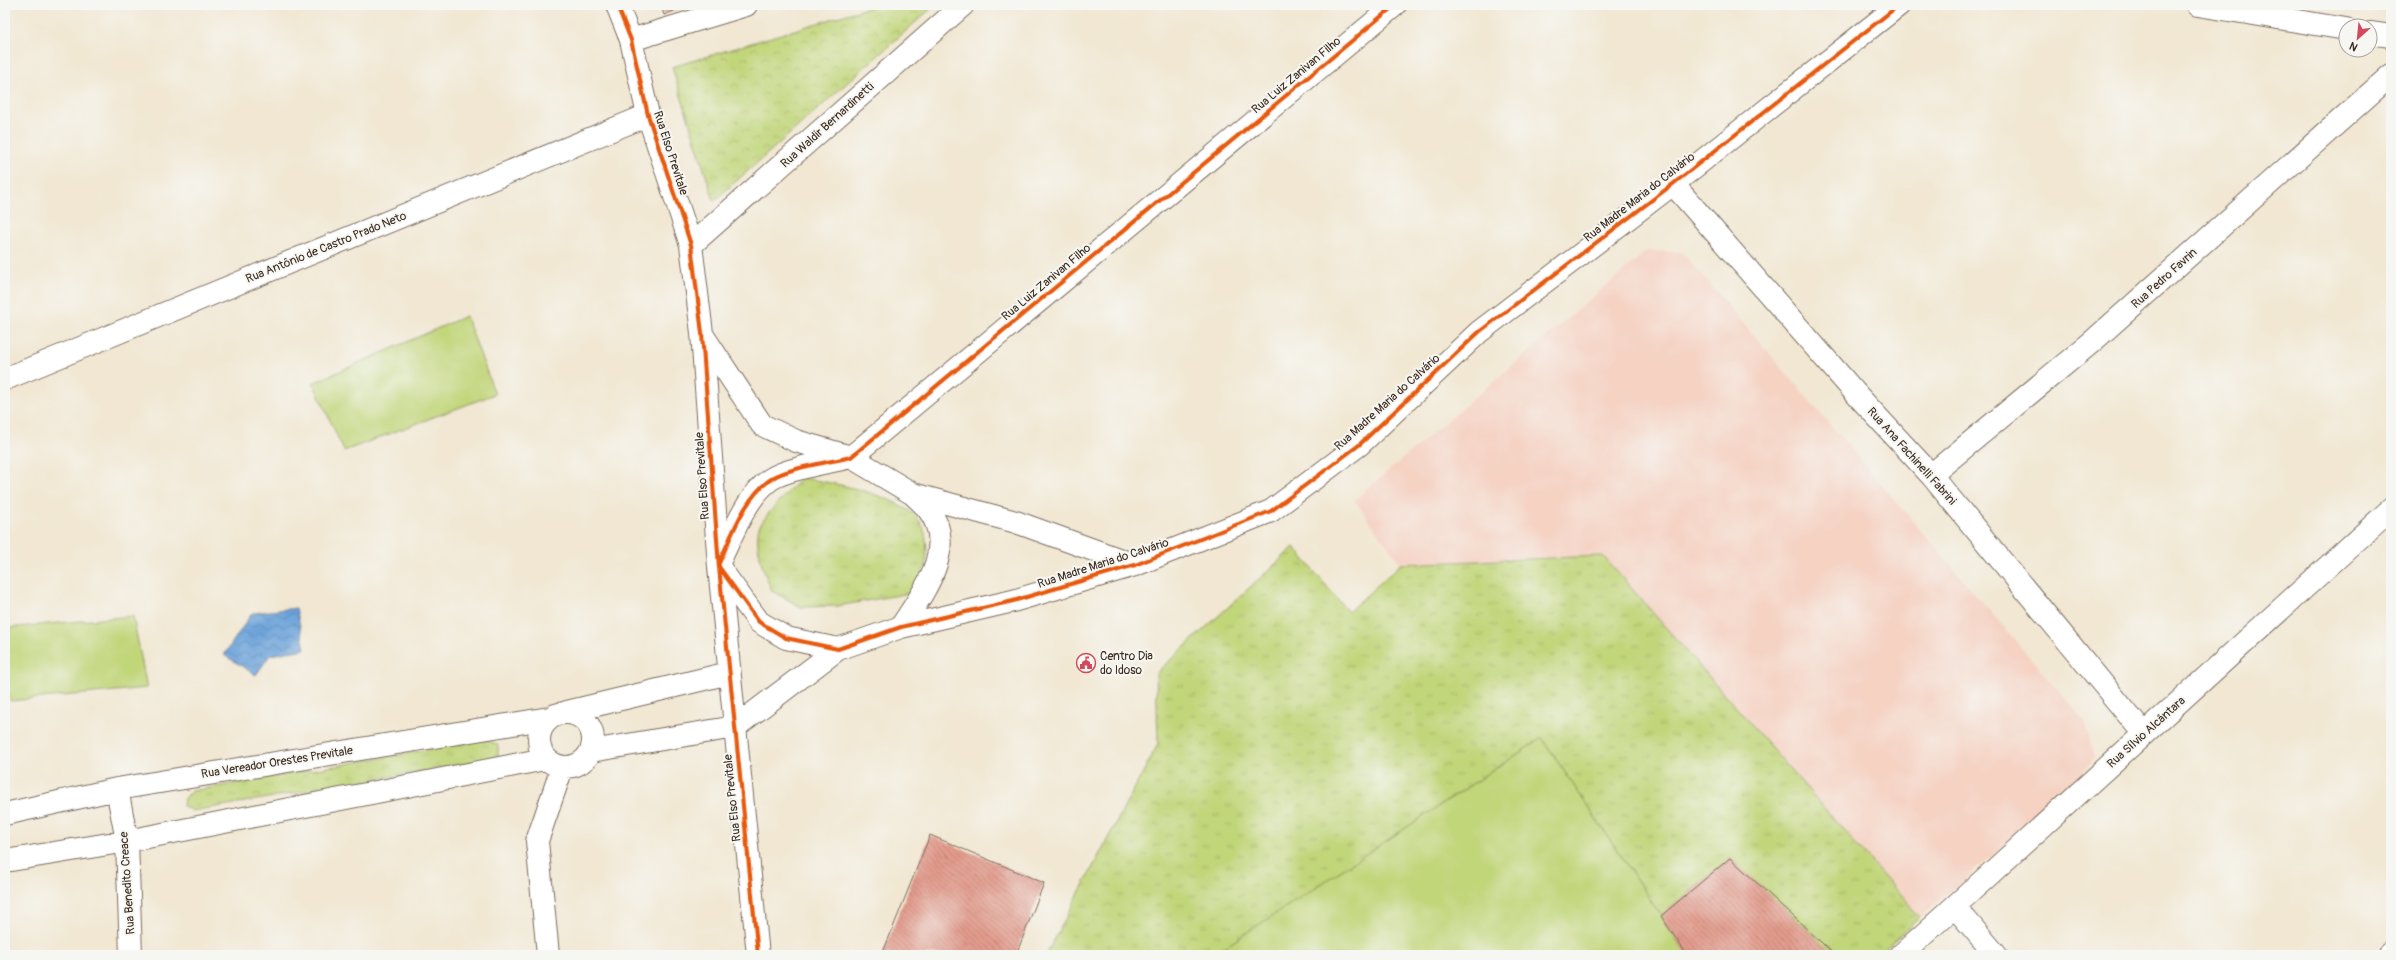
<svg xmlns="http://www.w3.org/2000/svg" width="2396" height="960" font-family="Pangolin,sans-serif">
	<defs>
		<pattern id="grass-tufts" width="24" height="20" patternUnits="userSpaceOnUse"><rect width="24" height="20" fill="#c1d579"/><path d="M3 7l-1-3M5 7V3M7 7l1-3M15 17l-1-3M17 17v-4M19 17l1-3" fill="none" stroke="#a7b768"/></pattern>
		<pattern id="park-crowns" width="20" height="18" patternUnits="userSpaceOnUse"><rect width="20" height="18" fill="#c1d579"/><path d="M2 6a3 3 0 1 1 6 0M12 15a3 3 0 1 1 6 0" fill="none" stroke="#a7b768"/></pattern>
		<pattern id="water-waves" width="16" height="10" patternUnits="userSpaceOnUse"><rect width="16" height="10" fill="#6ca3da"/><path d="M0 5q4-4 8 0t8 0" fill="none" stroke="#5a85b0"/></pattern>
		<pattern id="building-back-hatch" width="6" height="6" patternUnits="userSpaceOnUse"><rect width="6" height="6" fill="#e29b8c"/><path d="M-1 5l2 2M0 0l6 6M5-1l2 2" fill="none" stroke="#b87f72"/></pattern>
	</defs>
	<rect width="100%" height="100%" fill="#f6f6f2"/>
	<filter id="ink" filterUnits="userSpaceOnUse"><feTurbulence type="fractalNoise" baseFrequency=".025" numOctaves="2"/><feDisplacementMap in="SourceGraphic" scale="8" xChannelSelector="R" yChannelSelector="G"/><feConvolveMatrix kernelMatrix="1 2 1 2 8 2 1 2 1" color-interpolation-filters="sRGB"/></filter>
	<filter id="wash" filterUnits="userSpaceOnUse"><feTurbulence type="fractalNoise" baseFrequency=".012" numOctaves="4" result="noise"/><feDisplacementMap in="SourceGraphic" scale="16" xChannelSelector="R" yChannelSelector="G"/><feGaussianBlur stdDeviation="0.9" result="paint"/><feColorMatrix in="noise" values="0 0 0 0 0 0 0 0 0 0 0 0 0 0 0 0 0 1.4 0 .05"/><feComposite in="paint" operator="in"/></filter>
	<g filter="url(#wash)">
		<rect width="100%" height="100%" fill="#f1e7d2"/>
		<path fill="#f5d2c2" d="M1647,251L1682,252L2086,723L2094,758L2066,793L1920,917L1603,556L1401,564L1354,500Z"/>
		<path fill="url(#grass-tufts)" stroke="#7e804c" d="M801,478C830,482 911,496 923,527C927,536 928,556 925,566C923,575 915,585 910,593L838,606L801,607L772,591C764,573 756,552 758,531C760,519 792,488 801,478Z
			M1294,547L1348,612L1401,564L1603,556L1920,917L1878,955H1835L1730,858L1661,916L1542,738L1213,955H1046L1158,744L1156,673Z
			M482,740L490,741L498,745V758L193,811L183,806L184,798L192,791Z"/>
		<path fill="url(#park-crowns)" stroke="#7e804c" d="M877,5H935L714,201L672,67Z"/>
		<path fill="#c1d579" stroke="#7e804c" d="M466,316L495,394L344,451L313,383Z
			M133,616L147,688L10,701L5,673V628Z
			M1542,738L1687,955H1213Z"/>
		<path fill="url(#water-waves)" stroke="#54667c" d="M296,608L305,649L270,655L256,675L224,655L252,613Z"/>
		<g id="blocks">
			<path fill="url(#building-back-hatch)" d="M661,5H687L664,15Z
				M930,835L1044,883L1016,955H882Z
				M1730,858L1835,955H1687L1661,916Z"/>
		</g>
	</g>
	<g filter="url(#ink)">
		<use href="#blocks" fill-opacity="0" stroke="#7b6c5d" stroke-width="1"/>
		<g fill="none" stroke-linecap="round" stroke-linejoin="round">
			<g stroke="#7b6c5d" stroke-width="24">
				<path id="street" d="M617,5L631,40L648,115L691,245L702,333L719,567L758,955
					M2198,5L2346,29
					M2370,33L2391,36
					M631,40L746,5
					M1673,184L1858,396L1931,475L2144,734
					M691,245L963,5
					M702,334L762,425L796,441L851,457L913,494L1016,522L1135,565
					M5,379L648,115
					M1931,475L2093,341L2391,75
					M719,562C732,536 747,495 771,479C788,468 830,462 851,457L1395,5
					M719,567L759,622L786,638L838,649L901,627L1013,601L1135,565L1271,511L1359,445L1479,332L1673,184L1899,5
					M901,627C921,595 959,548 928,509C924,504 918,499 913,494
					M567,712L729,673
					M539 740a27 27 0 1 1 54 0a27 27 0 1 1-54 0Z
					M591,751L735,727L838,649
					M117,789L127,841L131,955
					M5,814L117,789L549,718
					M5,861L127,841L545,759
					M1955,907L1996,955
					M548,955L537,841L562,768
					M1901,955L2391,509
					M2389,955L2391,953"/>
			</g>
			<use href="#street" stroke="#fff" stroke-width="22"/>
			<g stroke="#f6f6f2" stroke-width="6">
				<path id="cycleway" d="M617,5L631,40L648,115L691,245L702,333L719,567L758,955
					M719,563C732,535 744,498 771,479C786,468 831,462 851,457L1395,5
					M719,567L759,622L786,638L838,649L901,627L1013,601L1135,565L1271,511L1359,445L1479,332L1673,184L1899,5"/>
			</g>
			<use href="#cycleway" stroke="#e8590c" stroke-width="4"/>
		</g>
	</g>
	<defs>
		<g id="civic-ring" transform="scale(1)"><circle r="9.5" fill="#f6f6f2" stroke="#d1495b" stroke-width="1.5"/><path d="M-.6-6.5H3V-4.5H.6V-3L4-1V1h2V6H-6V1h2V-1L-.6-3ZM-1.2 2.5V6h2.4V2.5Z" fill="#d1495b"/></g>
	</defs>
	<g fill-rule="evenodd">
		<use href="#civic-ring" x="1086" y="663"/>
	</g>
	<g text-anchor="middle" stroke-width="4" stroke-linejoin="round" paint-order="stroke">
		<g font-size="12" fill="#3b2a1e" stroke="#f6f6f2">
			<text transform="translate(1296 75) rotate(-40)" y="4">Rua Luiz Zanivan Filho</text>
			<text transform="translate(827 125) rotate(-42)" y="4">Rua Waldir Bernardinetti</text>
			<text transform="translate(671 153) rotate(72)" y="4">Rua Elso Previtale</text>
			<text transform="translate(1639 197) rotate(-38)" y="4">Rua Madre Maria do Calvário</text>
			<text transform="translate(326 247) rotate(-22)" y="4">Rua Antônio de Castro Prado Neto</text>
			<text transform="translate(2164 278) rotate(-42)" y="4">Rua Pedro Favrin</text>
			<text transform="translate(1046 282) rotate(-40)" y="4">Rua Luiz Zanivan Filho</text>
			<text transform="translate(1387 402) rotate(-42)" y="4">Rua Madre Maria do Calvário</text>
			<text transform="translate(1912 456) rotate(48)" y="4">Rua Ana Fachinelli Fabrini</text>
			<text transform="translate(702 476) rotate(-94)" y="4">Rua Elso Previtale</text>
			<text transform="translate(1103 563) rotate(-18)" y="4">Rua Madre Maria do Calvário</text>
			<text transform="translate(2146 732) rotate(-42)" y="4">Rua Sílvio Alcântara</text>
			<text transform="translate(277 762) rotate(-9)" y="4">Rua Vereador Orestes Previtale</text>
			<text transform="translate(732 798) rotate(-96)" y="4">Rua Elso Previtale</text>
			<text transform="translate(127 883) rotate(-94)" y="4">Rua Benedito Creace</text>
		</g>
		<g font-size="12" fill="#3b2a1e" stroke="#f6f6f2" text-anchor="start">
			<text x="1100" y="660">Centro Dia<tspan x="1100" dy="14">do Idoso</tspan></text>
		</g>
	</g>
	<rect width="2396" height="960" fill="none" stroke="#f6f6f2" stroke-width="20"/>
	<g transform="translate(2358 38) rotate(207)"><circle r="19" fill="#f6f6f2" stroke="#aba49d"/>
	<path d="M0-3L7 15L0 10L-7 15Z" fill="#d1495b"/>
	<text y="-6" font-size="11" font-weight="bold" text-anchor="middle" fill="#3b2a1e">N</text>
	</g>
</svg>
